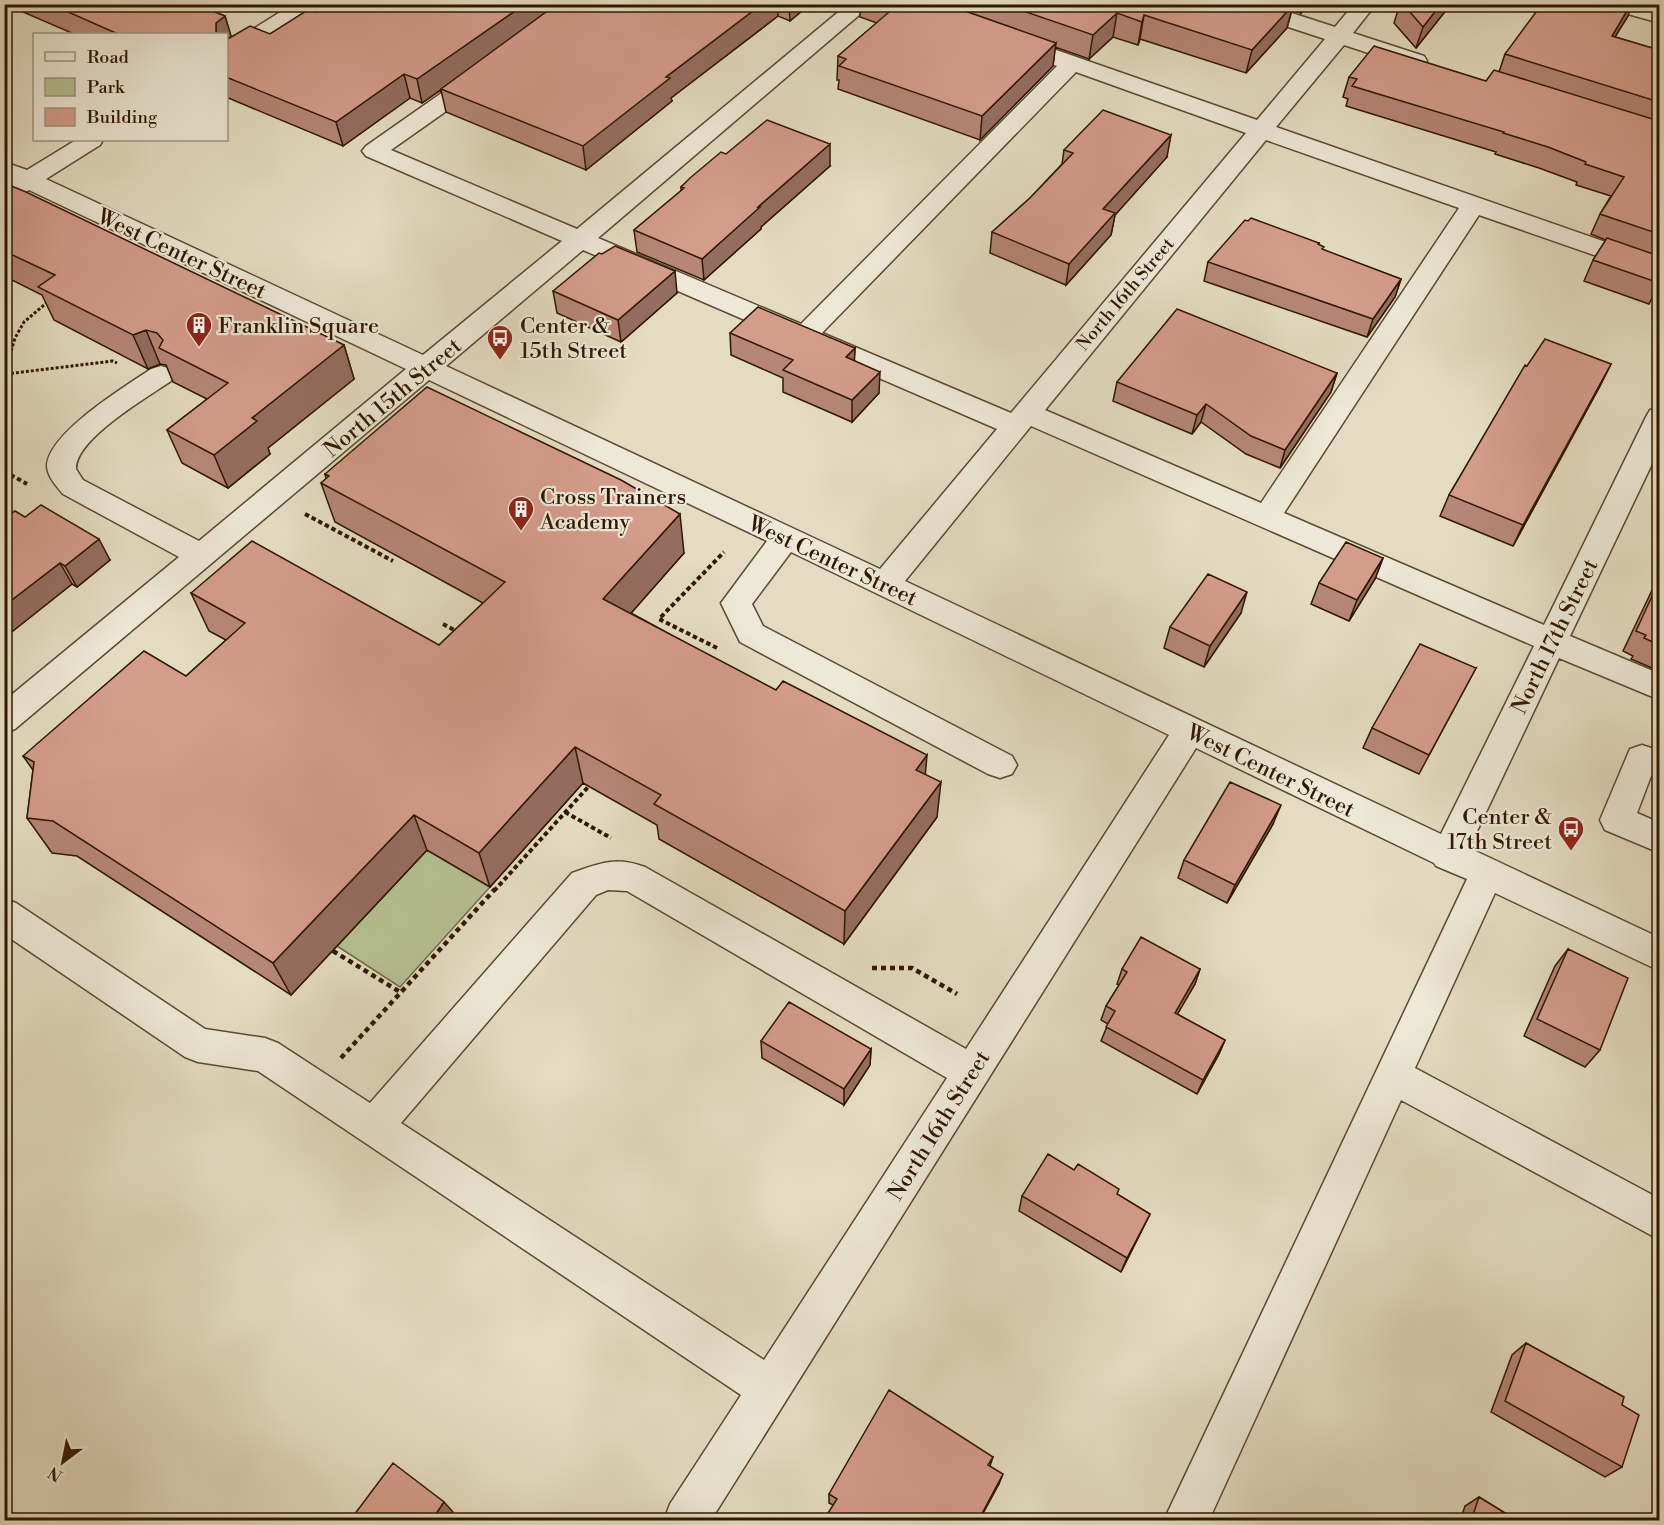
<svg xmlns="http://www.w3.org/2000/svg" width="1664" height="1525" font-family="'Libre Bodoni',serif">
	<rect width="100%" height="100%" fill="#e4dcc2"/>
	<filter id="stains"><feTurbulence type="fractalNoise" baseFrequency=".00333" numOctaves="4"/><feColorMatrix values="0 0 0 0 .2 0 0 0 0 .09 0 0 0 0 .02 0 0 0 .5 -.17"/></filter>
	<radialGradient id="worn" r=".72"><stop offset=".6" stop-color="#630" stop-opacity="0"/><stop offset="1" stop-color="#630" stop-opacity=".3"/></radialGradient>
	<path fill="#b5c092" stroke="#726c49" stroke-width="1.5" d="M427,850L490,887L400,987L337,946Z"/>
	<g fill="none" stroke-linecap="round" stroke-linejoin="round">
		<g stroke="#5c4930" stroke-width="3">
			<path id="minor" d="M293,4H319L317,9L234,61L226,63V46Z
				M848,4H872L598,238L801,324L1057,66L1003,47L1000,42L1003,37L1011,35L1019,37L1257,120L1325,39L1233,9L1231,4H1264L1335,27L1354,4H1376L1353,33L1424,56L1427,61L1424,66L1416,68L1408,66L1344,45L1276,127L1660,261V278L1479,215L1284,513L1544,625L1646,417L1650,410L1660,408V447L1570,636L1660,674V700L1559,658L1469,848L1660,938V971L1495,893L1415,1068L1660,1199V1240L1401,1100L1209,1520H1164L1467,879L1436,866L1434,863L1196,748L711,1520H664L670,1504L741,1395L258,1071L198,1062L185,1057L4,934V899L16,903L205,1029L265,1038L278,1043L370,1103L572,873C600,863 616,856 645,867L966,1049L1169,735L791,552L752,604L763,626L1012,756L1017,765L1012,774L1000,778L988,774L740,642L721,603L767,541L429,380L15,729L4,733V701L179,557L63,494C57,487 47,476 47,466C48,433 126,386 151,369L161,366L171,369L175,375L171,381C148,397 75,439 76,469L83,480L199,541L406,369L29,190L13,200L4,202V184L10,181L4,178V162L27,170L76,140H103L100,145L46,179L423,355L562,241L366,156L362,151L366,146L473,71L481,69L489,71L492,76L489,81L391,150L577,229ZM1076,72L1246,133L1011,413L822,333ZM1266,140L1459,208L1261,503L1045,410ZM583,250L997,429L880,569L446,366ZM1031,426L1534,646L1441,834L905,581ZM608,890L627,891L947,1078L764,1360L401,1123L596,895Z
				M1608,4H1642L1660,10V23L1610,9Z
				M1642,745L1660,751V779L1651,776L1637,813L1660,823V853L1605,830L1600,820L1630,749Z"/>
		</g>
		<path stroke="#2f1800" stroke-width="3" stroke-dasharray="3 2" stroke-linecap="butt" d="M6,374L113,361L117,363
			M4,375L15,338L24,322L50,300"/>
		<path stroke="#2f1800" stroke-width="4" stroke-dasharray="4.5 3" stroke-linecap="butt" d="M4,471L27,484
			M305,514L393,561
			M443,624L458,632
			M717,648L659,619L724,552
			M565,812L611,838
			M494,891L589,786"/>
		<path stroke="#2f1800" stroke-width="4.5" stroke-dasharray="5 4" stroke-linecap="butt" d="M333,951L400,992
			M872,968H912L957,994
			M341,1058L495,889"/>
		<use href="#minor" fill="#ede8d7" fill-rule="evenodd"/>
	</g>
	<path fill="#b68678" stroke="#2f1800" stroke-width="1.5" d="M20,4H195L225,16L231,37L270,34L317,12L329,4H810L790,21L778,16L671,98L672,101L586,170L446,112L441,90L422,103L410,98L343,146L226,97V34H74L23,12Z
		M824,4H844L838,9Z
		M860,4H1309L1301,13L1292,10L1287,28L1246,73L1140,39L1138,45L1113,37L1089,59L1055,47L1053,66L980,140L838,89L839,80H837L838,56L877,23L860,17Z
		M1400,4H1451L1416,48L1394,23Z
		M1546,9L1628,16L1615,37L1659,50V284L1649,304L1584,281L1593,260L1606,240L1591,234L1600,214L1611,196L1576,185L1577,182L1539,168L1495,154L1496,152L1346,106L1348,99L1343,97L1349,77L1486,81L1499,72L1505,54Z
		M1064,150L1167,157L1115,215L1111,235L1066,285L990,253L992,232L1030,198L1062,164Z
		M726,154L830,166L761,227V229L704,280L637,252L634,230L681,191V187Z
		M4,183L344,345L354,379L268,448L270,454L228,488L182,463L167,430L207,399L173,382L166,365L160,364L148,369L54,320L42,295L4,276Z
		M1319,243V245L1323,250L1401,279L1395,297L1367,337L1204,281L1208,262Z
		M553,291L677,293L621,342L557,313Z
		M730,333L855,348L854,361L879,393L852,422L783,392V378L731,355Z
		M1611,364L1600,386L1513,546L1440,516L1449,495L1527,366Z
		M1337,373L1331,392L1280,468L1246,454L1201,422L1192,434L1113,401L1117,382Z
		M325,474L684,553L631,613L925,774L937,817L844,944L659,839L657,825L583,783L490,887L427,850L291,995L77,856L52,853L27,818L33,770L23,756L186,676L226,640L209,631L191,593L439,645L483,603L335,522L321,483L326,479Z
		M25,517L110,560L77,587L72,584L4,638V519Z
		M1383,558L1375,579L1349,621L1311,604L1319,583Z
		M1659,578V671L1631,659L1633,656L1623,651L1654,586Z
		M1241,613L1204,667L1164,648L1170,627Z
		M1476,668L1419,774L1363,748L1372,728Z
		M1273,824L1227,903L1178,878L1184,860Z
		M1568,949L1600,1050L1585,1067L1524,1036L1555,966Z
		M1122,969H1200L1195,984L1177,1014L1225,1040L1219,1054L1197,1094L1101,1041L1108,1024L1101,1020L1106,1006L1119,985L1117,984Z
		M761,1041L871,1049L870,1065L844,1105L762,1058Z
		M1117,1194L1150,1214L1121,1272L1019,1211L1022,1196Z
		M1526,1343L1622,1405V1467L1605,1477L1491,1412L1512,1355Z
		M993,1457L990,1466L999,1484L833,1505L829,1503V1494Z
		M1479,1497L1518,1521H1460L1465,1506Z"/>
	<path fill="#946d61" stroke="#2f1800" stroke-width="1.5" d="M525,4H561L422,103L417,79Z
		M762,4H778V16L671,98L672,101L586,170L583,146L666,77Z
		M789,4H810L790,21Z
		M838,4H844L838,9Z
		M1303,4H1309L1301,13Z
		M1441,4H1451L1416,48L1423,27Z
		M1631,4H1632L1628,16L1603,56L1612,36Z
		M1293,5L1287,28L1246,73L1252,50Z
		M1117,13L1113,37L1089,59L1093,35Z
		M1144,15L1140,39L1138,45L1142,22Z
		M225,16L232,39L226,44V34H216V23Z
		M1056,43L1053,66L980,140L982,116Z
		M404,74L410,98L343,146L336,122Z
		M1171,135L1167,157L1115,215L1111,235L1066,285L1069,264L1103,209Z
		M830,144V166L761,227V229L704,280L702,259L758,207Z
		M675,271L677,293L621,342L618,320Z
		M1401,279L1395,297L1367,337L1373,319Z
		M146,330L160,364L148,369L133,335Z
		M344,345L354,379L268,448L270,454L228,488L214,455L252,418Z
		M855,348L854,370L846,357Z
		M1611,364L1600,386L1513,546L1523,525Z
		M880,372L879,393L852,422V400Z
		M1337,373L1331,392L1280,468L1285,450Z
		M1206,404L1201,422L1192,434L1197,415Z
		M680,514L684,553L610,637L603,599Z
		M99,539L110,560L77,587L65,566Z
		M1383,558L1375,579L1349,621L1357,600Z
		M60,563L72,584L4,638V606Z
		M1247,592L1241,613L1204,667L1210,646Z
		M575,747L583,783L490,887L479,853Z
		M927,755L924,790L916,770Z
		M941,782L937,817L844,944L845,911Z
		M1281,805L1273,824L1227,903L1235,885Z
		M414,815L427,850L291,995L273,963Z
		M1200,969L1195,984L1170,1027L1175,1013Z
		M1225,1040L1219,1054L1197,1094L1203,1080Z
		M871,1049L870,1065L844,1105V1089Z
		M1150,1214L1121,1272L1127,1258Z
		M1003,1474L999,1484L979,1521H978Z
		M444,1502L453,1512L447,1521H431Z"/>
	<path fill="#d49c8b" stroke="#2f1800" stroke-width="1.5" d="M50,4H195L225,16L216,23V34H118Z
		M329,4H525L417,79L404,74L336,122L226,77V40L250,26L270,34L309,9L317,12Z
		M557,4H762L666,77L670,78L583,146L441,89Z
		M892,4H945L1056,43L982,116L839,66L846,59L838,56L896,6Z
		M1003,4H1291L1293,5L1252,50L1144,15L1142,22L1117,13L1093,35Z
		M1403,4H1441L1423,27Z
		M1549,4H1631L1612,36L1659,50V102L1505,54L1539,8L1546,9Z
		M1374,46L1486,81L1494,70L1659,121V234L1600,214L1624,177L1585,164L1586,162L1548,147L1503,133L1504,132L1352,86L1357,79L1349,77Z
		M1103,110L1171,135L1103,209L1115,213L1069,264L992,232L1030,198L1073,153L1064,150Z
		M767,120L830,144L758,207H760L702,259L634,230L684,188L681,187L690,178L721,152L726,154Z
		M4,183L26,192L344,345L252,418L257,421L214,455L167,430L228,383L159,348L163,340L157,333L146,330L133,335L38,287L55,275L4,251Z
		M1251,218L1319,243L1318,244L1324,247L1322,249L1401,279L1373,319L1208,262L1245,220L1248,221Z
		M1607,238L1659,256V283L1593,260Z
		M615,246L675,271L618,320L553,291L599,253L602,254Z
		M758,307L855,348L846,357L880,372L852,400L783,370L793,360L730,333Z
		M1177,309L1337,373L1285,450L1251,436L1206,404L1197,415L1117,382Z
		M1545,339L1611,364L1523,525L1449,495L1525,365L1527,366Z
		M427,387L621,480L680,514L603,599L776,690L783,681L927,755L916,770L941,782L845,911L654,804L661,795L575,747L479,853L414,815L273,963L53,821L27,818L34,762L23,756L144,651L186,676L245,623L191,593L252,541L439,645L505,582L321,483L329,476L325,474Z
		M41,505L99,539L65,566L60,563L4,606V519L15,511L25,517Z
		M1346,542L1383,558L1357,600L1319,583Z
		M1208,574L1247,592L1210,646L1170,627Z
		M1659,581V645L1644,638L1646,635L1636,631Z
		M1420,644L1476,668L1429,755L1372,728Z
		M1230,782L1281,805L1235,885L1184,860Z
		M1141,937L1200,969L1175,1013L1225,1040L1203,1080L1106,1027L1115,1011L1106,1006L1127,972L1122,969Z
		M1568,949L1628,978L1600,1050L1537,1019Z
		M789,1002L871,1049L844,1089L761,1041Z
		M1048,1154L1074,1170L1078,1164L1119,1189L1117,1194L1150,1214L1127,1258L1022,1196Z
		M1526,1343L1624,1397L1622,1405L1639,1415L1622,1467L1505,1401Z
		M889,1390L993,1457L988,1465L1003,1474L978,1521H823L837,1499L829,1494Z
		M393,1463L444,1502L431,1521H353L351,1519Z
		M1479,1497L1518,1521H1471Z"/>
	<defs>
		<g id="building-pin" transform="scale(1.35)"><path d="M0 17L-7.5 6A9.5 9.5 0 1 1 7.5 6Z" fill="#8f2418" stroke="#ede8d7"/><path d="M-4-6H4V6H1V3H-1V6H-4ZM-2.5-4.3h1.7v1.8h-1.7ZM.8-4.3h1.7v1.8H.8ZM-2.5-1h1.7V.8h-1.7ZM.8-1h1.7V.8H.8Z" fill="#fff"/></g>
		<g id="bus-pin" transform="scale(1.35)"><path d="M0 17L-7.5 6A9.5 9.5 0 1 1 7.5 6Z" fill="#8f2418" stroke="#ede8d7"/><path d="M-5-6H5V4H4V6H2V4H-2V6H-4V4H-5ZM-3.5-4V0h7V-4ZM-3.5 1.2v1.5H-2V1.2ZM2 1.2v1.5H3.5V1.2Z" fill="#fff"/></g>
	</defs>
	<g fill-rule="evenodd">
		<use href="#building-pin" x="199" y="325"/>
		<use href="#bus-pin" x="500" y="338"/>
		<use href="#building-pin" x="521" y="509"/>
		<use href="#bus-pin" x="1571" y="829"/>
	</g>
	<g text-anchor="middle" stroke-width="4.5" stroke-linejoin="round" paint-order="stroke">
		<g font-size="18" fill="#2f1800" stroke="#ede8d7">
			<text transform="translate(1125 294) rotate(-50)" y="6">North 16th Street</text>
		</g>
		<g font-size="22" fill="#2f1800" stroke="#ede8d7">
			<text transform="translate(182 253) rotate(25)" y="8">West Center Street</text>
			<text transform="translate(392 397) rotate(-40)" y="8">North 15th Street</text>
			<text transform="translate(833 560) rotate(25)" y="8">West Center Street</text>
			<text transform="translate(1554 636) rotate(-64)" y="8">North 17th Street</text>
			<text transform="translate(1271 770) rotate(26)" y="8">West Center Street</text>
			<text transform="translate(938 1125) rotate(-58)" y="8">North 16th Street</text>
		</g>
		<g font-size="22" fill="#2f1800" stroke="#ede8d7" text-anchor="start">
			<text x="218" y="333">Franklin Square</text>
			<text x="520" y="333">Center &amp;<tspan x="520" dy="25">15th Street</tspan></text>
			<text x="540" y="504">Cross Trainers<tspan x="540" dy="25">Academy</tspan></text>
			<text x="1552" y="824" text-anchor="end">Center &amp;<tspan x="1552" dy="25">17th Street</tspan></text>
		</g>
	</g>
	<rect width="1664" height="1525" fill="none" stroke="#e4dcc2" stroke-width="24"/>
	<rect x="6" y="6" width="1652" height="1513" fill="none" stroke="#2f1800" stroke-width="3"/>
	<rect x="12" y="12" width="1640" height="1501" fill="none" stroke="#2f1800" stroke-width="1.5"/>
	<rect x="33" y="33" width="195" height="108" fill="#ede8d7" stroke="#a19581" stroke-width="1.5"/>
	<rect x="45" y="52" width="30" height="9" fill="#ede8d7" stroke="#a19581" stroke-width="1.5"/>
	<text x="87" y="63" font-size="18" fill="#2f1800">Road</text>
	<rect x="45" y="78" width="30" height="18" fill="#b5c092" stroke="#a19581" stroke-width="1.5"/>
	<text x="87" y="93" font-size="18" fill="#2f1800">Park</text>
	<rect x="45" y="108" width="30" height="18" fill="#d49c8b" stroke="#a19581" stroke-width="1.5"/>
	<text x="87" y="123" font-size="18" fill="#2f1800">Building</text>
	<g transform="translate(63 1462) rotate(212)" stroke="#ede8d7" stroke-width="4.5" paint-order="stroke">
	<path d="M0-4.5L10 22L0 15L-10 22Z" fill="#2f1800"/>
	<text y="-9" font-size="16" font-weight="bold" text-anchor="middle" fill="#2f1800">N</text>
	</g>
	<rect width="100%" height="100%" filter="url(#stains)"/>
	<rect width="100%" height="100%" fill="url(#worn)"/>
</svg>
